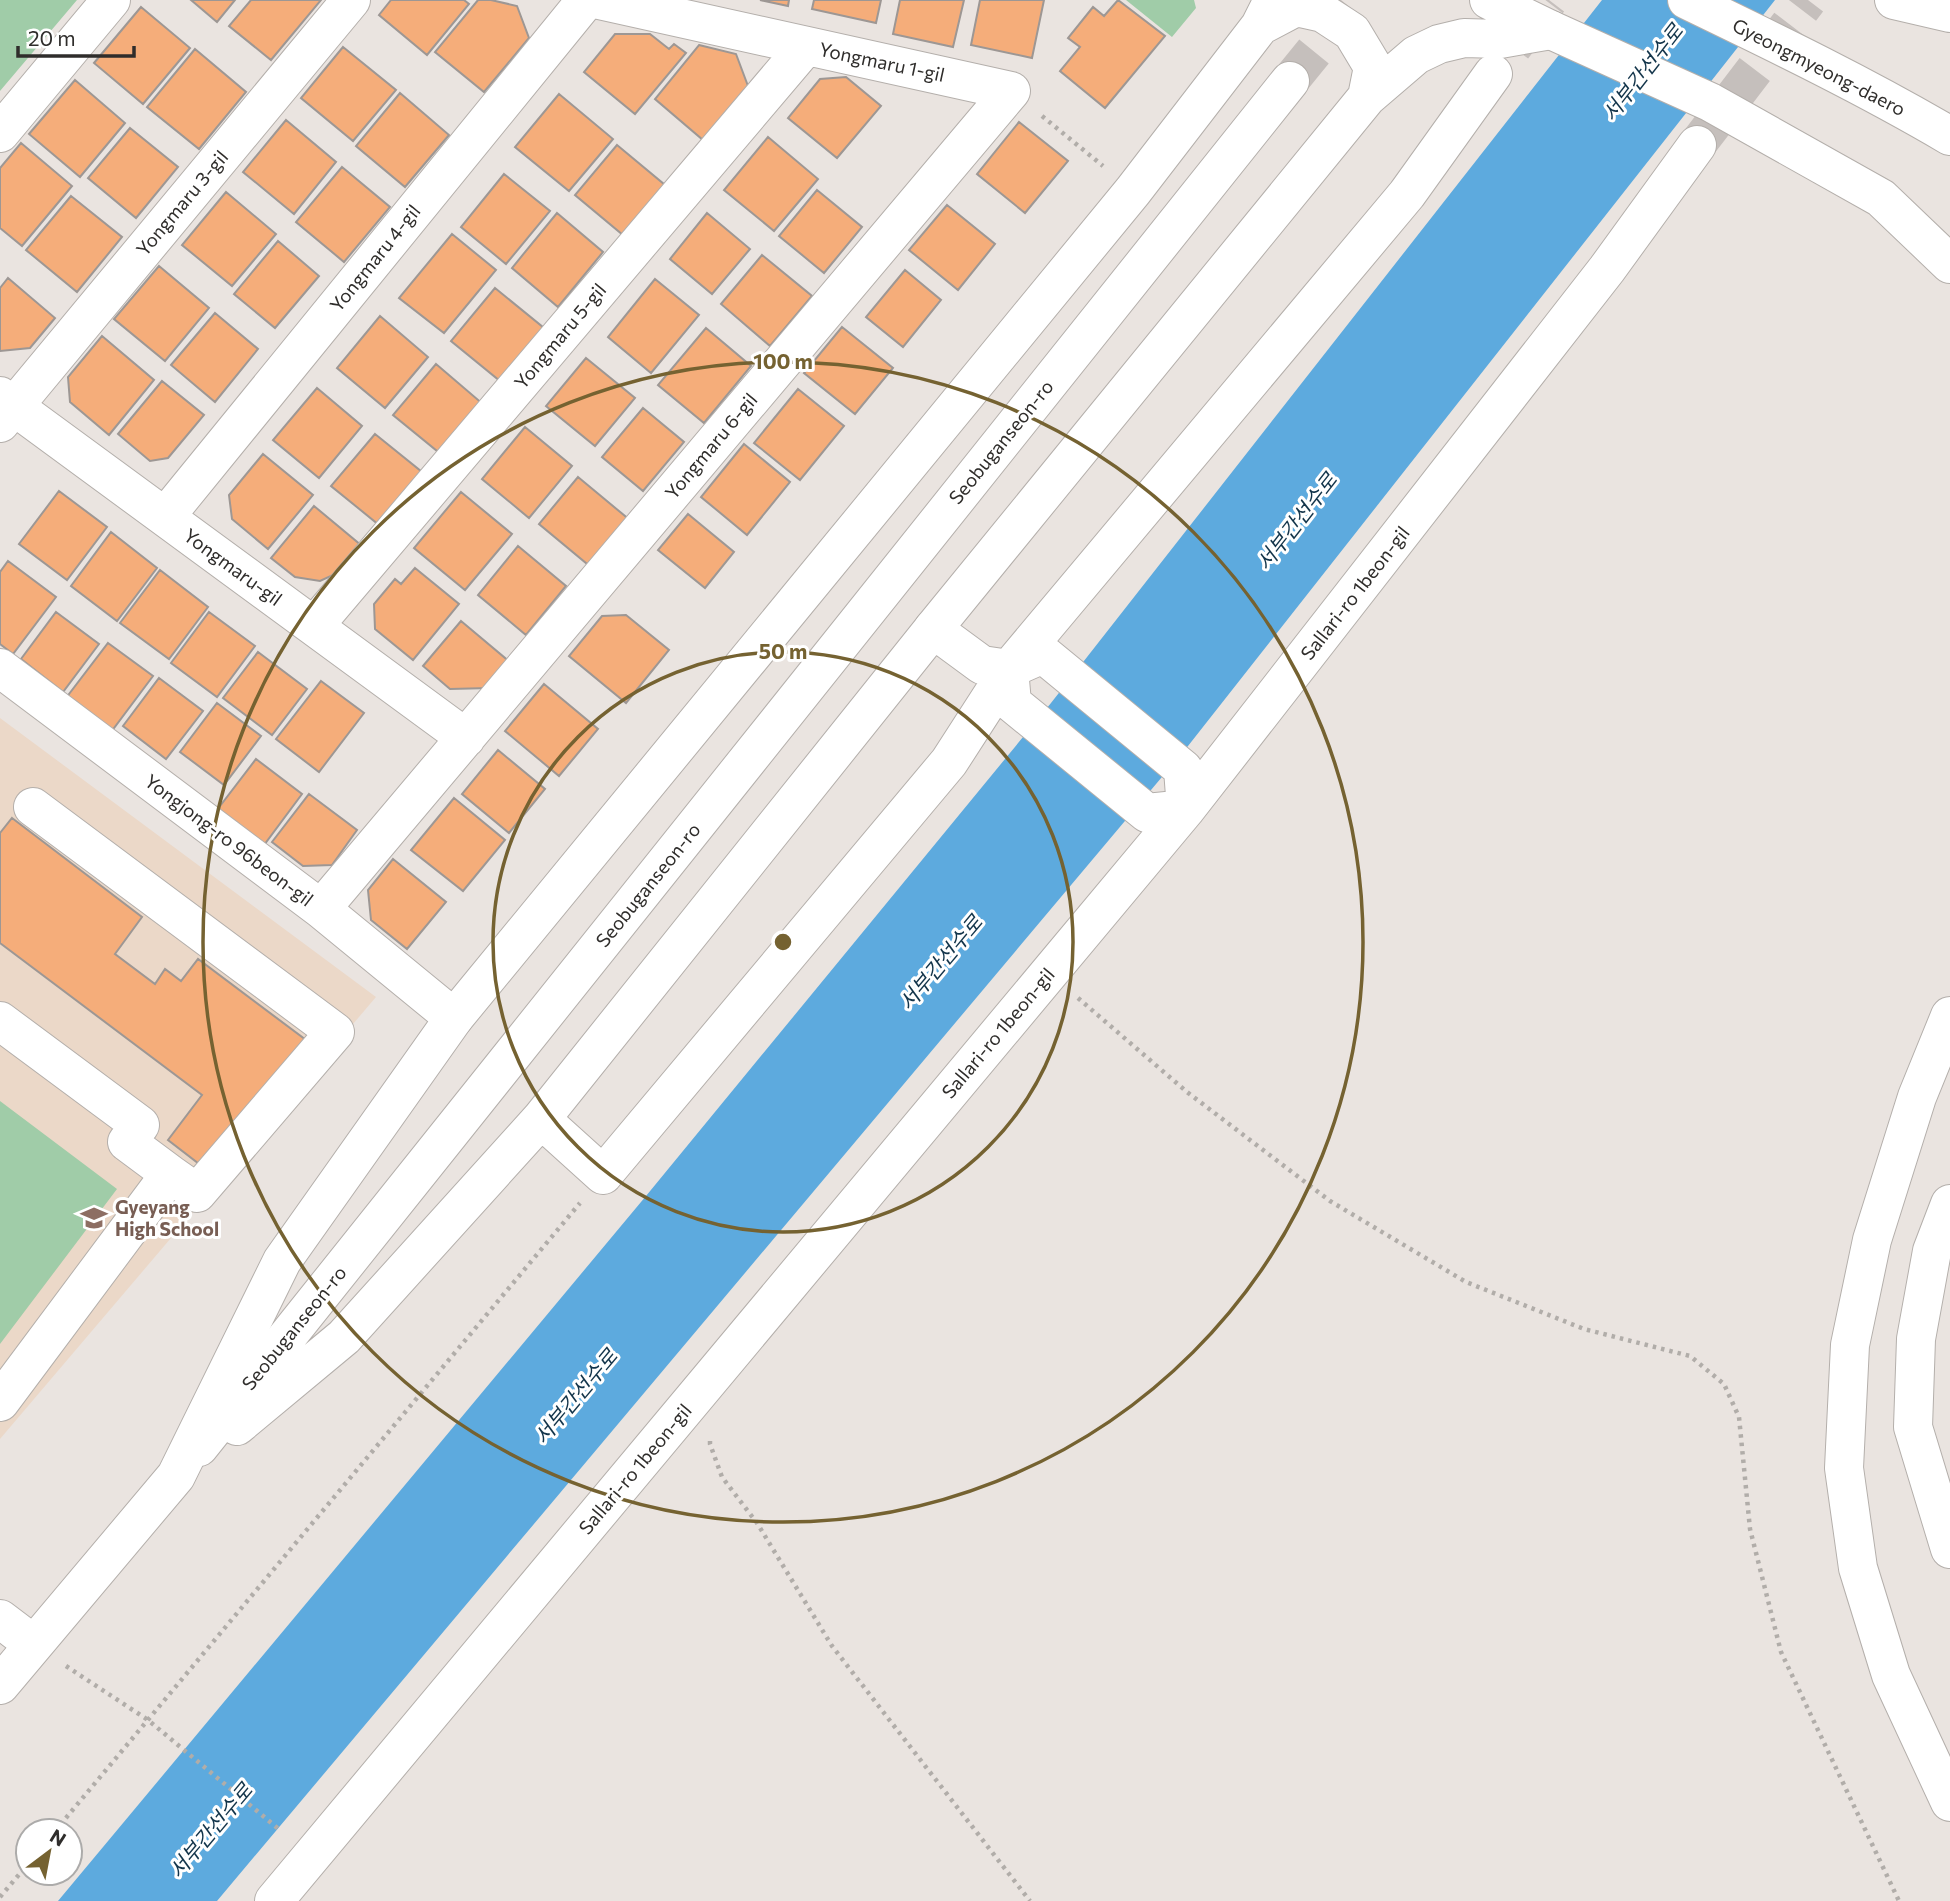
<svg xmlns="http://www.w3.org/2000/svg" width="1950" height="1901" font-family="Commissioner,'Noto Sans KR',sans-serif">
	<rect width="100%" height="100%" fill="#eae4e0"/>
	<path fill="#ebd8c8" d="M0,718L376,997L0,1439Z"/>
	<path fill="#a0cca8" d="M0,0H77L0,91Z
		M1126,0H1194L1196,8L1172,37Z
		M0,1101L117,1189L0,1344Z"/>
	<path fill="#5daade" d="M1602,0H1775L1188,746L217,1901H58L646,1196L1051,703Z"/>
	<path fill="#f5ad7a" stroke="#9d9794" stroke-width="2" d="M191,0H235L217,22Z
		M251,0H321L271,60L229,26Z
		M391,0H464L469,4L427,55L379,15Z
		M478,0H491L517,6L529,38L484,92L435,52Z
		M760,0H789L788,6Z
		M814,0H881L876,23L812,9Z
		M900,0H964L953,47L893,34Z
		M980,0H1044L1032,58L971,45Z
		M1118,0L1165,36L1105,108L1060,71L1080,47L1068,38L1093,7L1104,16Z
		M141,7L190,48L143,104L94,63Z
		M615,34H650L669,49L674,44L686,53L635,114L584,72Z
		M699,45L736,54L748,86L703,140L655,99Z
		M343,47L396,90L353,141L301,98Z
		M195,49L246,92L199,149L147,107Z
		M846,77L881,106L837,158L788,118L820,79Z
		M75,80L125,123L80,177L29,134Z
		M400,93L449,135L405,187L356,146Z
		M559,94L613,139L569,191L515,147Z
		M286,120L336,162L294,214L243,172Z
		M1019,122L1068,161L1025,213L977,174Z
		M130,128L178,167L136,218L88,178Z
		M768,137L818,179L774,231L724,190Z
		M21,143L72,186L22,246L0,228V168Z
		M617,145L665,185L623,235L575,195Z
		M342,167L390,207L344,262L296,222Z
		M504,174L550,211L506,264L461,227Z
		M817,190L862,227L824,273L779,236Z
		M226,192L276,234L232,286L182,245Z
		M71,196L122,237L77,292L26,250Z
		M947,205L995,244L958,290L909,250Z
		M557,213L603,252L558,307L512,268Z
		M707,213L750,249L712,294L670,259Z
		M452,234L496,270L444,333L399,298Z
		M278,241L319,276L275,328L234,294Z
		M762,255L812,296L770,346L721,304Z
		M159,266L209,308L165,361L114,319Z
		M905,270L941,300L903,347L866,317Z
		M8,278L55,318L30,348L0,351V288Z
		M655,279L699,315L651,373L608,337Z
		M495,288L544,328L500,381L451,341Z
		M215,313L258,349L215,402L171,365Z
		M380,316L428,357L385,408L337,368Z
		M842,327L893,368L855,414L804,373Z
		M706,328L751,366L704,423L658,385Z
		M102,336L154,380L109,435L70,402L68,377Z
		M586,358L635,398L595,446L546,406Z
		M436,364L484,405L442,455L393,415Z
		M162,381L204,415L168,458L150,461L118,434Z
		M317,388L362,426L319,478L273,440Z
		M798,389L844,426L800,480L754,443Z
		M643,408L684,442L643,491L602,457Z
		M525,427L572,466L529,518L482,479Z
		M375,434L422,472L379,525L331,486Z
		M744,444L790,482L747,535L701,497Z
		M263,454L313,495L268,549L232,519L229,495Z
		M578,477L631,521L592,568L539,524Z
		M59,491L107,527L67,580L19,544Z
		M461,492L512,534L465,590L414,548Z
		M314,506L362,546L342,571L320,581L295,577L271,558Z
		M688,514L734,552L705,588L658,550Z
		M111,532L157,568L117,621L71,586Z
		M518,546L566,586L526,635L478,595Z
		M8,561L56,597L13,654L0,644V572Z
		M415,568L459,604L413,660L375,629L374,604L395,579L401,584Z
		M160,570L208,607L169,659L120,623Z
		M56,612L99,644L63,692L21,659Z
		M209,612L255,646L217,697L171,663Z
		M626,615L669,650L626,703L569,656L602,616Z
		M461,621L511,663L490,688L450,689L423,666Z
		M108,643L153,676L111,732L66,698Z
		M258,652L307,689L272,735L223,698Z
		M159,678L203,711L166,759L123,726Z
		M321,681L364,713L319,772L276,739Z
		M544,684L598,729L559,776L505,731Z
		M217,703L261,736L224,785L180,752Z
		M498,750L545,789L509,833L462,794Z
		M256,759L302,794L264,845L217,810Z
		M309,794L357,830L332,865L303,866L272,842Z
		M454,798L505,840L463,891L411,850Z
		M12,818L142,917L115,954L155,984L165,969L181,981L198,959L306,1040L207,1170L168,1140L202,1095L0,943V833Z
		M393,859L446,902L407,949L371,920L368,890Z"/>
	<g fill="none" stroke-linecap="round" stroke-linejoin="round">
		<path stroke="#c5bfbc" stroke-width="38" stroke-dasharray="38 19" stroke-linecap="butt" d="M1513,47L1549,0
			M1290,81L1356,0
			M1697,145L1808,0"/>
		<g stroke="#b4afab" stroke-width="40">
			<path id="minor" d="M1687,0C1776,43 1865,86 1950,136
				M0,133L111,0
				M0,396L466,738
				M0,423L351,0
				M165,517L586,0
				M314,626L806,46
				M0,668L321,909L454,1018
				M1009,669L1012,703L1147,813L1186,809
				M33,807L335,1032L197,1193L170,1174
				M321,909L1011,91L599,0
				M0,1021L140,1125L127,1142L170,1174L0,1402
				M541,1119L603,1175L949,762L1009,669L1407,194L1493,74
				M237,1426L344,1337L541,1119L933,629L982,665L1009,669L1043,654L1183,769L1186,809
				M199,1447L1290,81
				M0,1619L33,1644
				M274,1901L1186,809L1607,269L1697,145"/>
		</g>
		<g stroke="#b4afab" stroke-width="40">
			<path id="major" d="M1489,0L1551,30
				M1260,26L1296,7L1323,13L1352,32L1373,67L1367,97
				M933,629L1367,97L1416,55L1439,44L1464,38L1500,39L1551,30
				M0,1685L176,1476L282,1261L454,1018L1133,191L1260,26L1273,0"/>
		</g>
		<g stroke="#b4afab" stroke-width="40">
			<path id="highway" d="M1894,0L1950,13
				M1551,30L1710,102L1881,198L1950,264
				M1950,1016L1917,1097L1872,1240L1850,1345L1844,1468L1858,1568L1891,1675L1950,1802
				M1950,1204L1932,1251L1916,1339L1913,1427L1950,1549"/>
		</g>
		<path stroke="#b1ada9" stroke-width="4.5" stroke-dasharray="3.5 5" stroke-linecap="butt" d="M1042,116L1103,166
			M1078,998L1187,1092L1330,1201L1466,1282L1584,1329L1690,1356L1724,1384L1739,1417L1750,1529L1781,1652L1899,1901
			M710,1441V1444L722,1477L757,1523L832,1646L1030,1901
			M66,1666L148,1720L281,1831
			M55,1831L580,1203
			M0,1897L28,1864"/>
		<use href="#minor" stroke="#fff" stroke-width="38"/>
		<use href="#major" stroke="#fff" stroke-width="38"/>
		<use href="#highway" stroke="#fff" stroke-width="38"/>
	</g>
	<g fill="none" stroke="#756231" stroke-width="3.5">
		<circle cx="783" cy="942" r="290"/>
		<circle cx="783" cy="942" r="580"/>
	</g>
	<defs>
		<g id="school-bare" transform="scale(2.1)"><path d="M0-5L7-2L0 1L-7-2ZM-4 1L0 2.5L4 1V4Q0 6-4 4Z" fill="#8d6e63" stroke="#fff" stroke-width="2.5" paint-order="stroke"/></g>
	</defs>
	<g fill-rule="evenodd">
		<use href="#school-bare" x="94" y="1218"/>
	</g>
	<g text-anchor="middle" stroke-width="6" stroke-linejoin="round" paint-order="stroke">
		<g font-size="19" fill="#2f2d2b" stroke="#fff">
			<text transform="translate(882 62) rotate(12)" y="7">Yongmaru 1-gil</text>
			<text transform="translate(1819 67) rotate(27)" y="7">Gyeongmyeong-daero</text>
			<text transform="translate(182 203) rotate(-50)" y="7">Yongmaru 3-gil</text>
			<text transform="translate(375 258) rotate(-51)" y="7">Yongmaru 4-gil</text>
			<text transform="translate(560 336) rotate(-50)" y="7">Yongmaru 5-gil</text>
			<text transform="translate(1001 442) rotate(-51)" y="7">Seobuganseon-ro</text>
			<text transform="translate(711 446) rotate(-50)" y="7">Yongmaru 6-gil</text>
			<text transform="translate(233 567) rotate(36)" y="7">Yongmaru-gil</text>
			<text transform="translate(1355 593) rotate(-52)" y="7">Sallari-ro 1beon-gil</text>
			<text transform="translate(229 840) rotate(37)" y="7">Yongjong-ro 96beon-gil</text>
			<text transform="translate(648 885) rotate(-51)" y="7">Seobuganseon-ro</text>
			<text transform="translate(998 1033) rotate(-50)" y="7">Sallari-ro 1beon-gil</text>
			<text transform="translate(294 1328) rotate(-51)" y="7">Seobuganseon-ro</text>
			<text transform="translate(635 1469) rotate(-50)" y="7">Sallari-ro 1beon-gil</text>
		</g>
		<g font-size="19" font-weight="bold" fill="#785e54" stroke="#fff" text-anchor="start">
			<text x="115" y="1214">Gyeyang<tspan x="115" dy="22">High School</tspan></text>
		</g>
		<g font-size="21" font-style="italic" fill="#12344a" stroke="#fff">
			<text transform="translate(1643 73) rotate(-52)" y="7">서부간선수로</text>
			<text transform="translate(1297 522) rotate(-52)" y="7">서부간선수로</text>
			<text transform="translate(941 963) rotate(-50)" y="7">서부간선수로</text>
			<text transform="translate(576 1397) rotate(-50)" y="7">서부간선수로</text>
			<text transform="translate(211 1831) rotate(-50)" y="7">서부간선수로</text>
		</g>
	</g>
	<circle cx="783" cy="942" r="10" fill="#756231" stroke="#fff" stroke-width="3.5"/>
	<g font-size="21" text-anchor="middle" font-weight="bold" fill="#756231" stroke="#fff" stroke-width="6" stroke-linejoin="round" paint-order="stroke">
		<text x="783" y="369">100 m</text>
		<text x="783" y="659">50 m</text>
	</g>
	<g transform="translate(49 1852) rotate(32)"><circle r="33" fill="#ffffff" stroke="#acabaa" stroke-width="2"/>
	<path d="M0-5L12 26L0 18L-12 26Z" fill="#756231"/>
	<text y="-10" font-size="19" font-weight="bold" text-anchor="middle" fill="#2f2d2b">N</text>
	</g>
	<path d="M18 46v10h116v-10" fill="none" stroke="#2f2d2b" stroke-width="3.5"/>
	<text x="28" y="46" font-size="21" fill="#2f2d2b" stroke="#ffffff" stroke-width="5" paint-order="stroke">20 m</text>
</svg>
